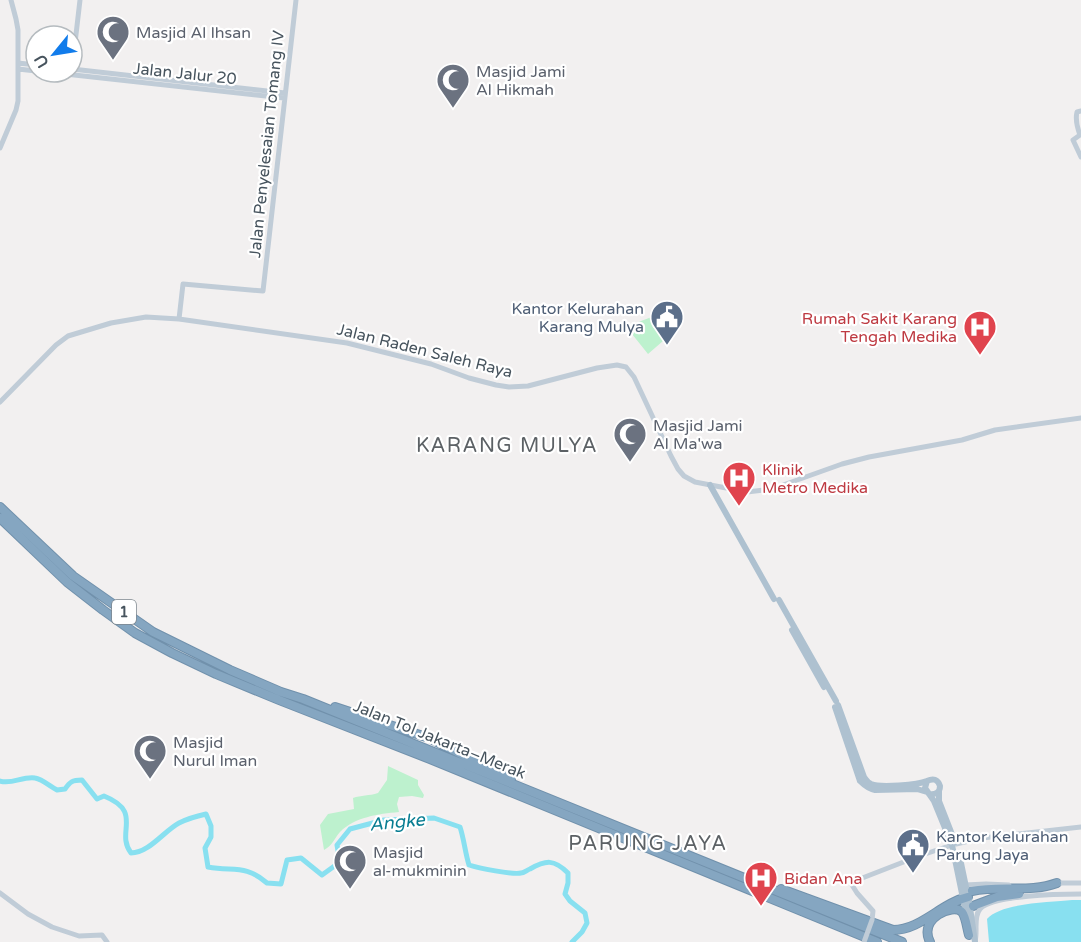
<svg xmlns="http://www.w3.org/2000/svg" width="1081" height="942" font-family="'Varela Round',sans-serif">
	<rect width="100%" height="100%" fill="#f2f0f0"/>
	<path fill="#bdf1ce" d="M657,315L663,336V341L648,354L628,329L633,324Z
		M388,766L418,780V785L424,795L423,798L412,796L399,797L397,804L399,812C378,814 355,817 340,832C334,839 332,846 324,850L320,825L328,814L354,809L353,798C361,795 369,796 378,793L387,780Z"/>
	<path fill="#88e0f0" d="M1072,900H1081V942H989L987,919C1000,903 1051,902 1072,900Z"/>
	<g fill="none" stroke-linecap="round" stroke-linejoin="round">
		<path stroke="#88e0f0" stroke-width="5" d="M0,781C11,785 23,776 35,778C42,779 51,787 57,790L65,789C70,782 72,780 82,780L97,799L104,796C144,812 115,832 131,853C149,853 164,831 179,823C187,819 197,816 206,814L211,826V837L205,848L208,867C233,872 245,864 267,883L281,884L287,860L301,858L322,875L340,862L337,845L350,829L384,820L434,818L460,827C464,839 465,852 469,865C478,868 513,875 521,873C524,873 527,870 530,869C546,860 554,859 568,873V883L565,894L570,901L585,913L587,923L582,932L572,942"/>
		<g stroke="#7191ac" stroke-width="10">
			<path id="highway" d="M0,507L73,576L153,632L230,670L281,692L303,699L902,942
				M0,518L67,582L103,610L135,633L172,653L216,674L279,700L425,757L877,942
				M335,707L426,737
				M433,740L511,779
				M781,889L893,930C921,930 941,903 968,897
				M972,891C1000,885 1030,893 1057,883
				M973,906L997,897L1019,894
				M930,942C918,918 953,903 962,912C966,917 967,928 969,935"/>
		</g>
		<path stroke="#c0ccd7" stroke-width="5" d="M18,63L36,65
			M18,69L36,71
			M72,69L285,93
			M72,69L80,0
			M47,72L284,98
			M1081,111L1077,112C1075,120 1077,127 1080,135L1073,140L1081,157
			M0,148L16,110L18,101V30L16,19L11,0
			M179,319L183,284L263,291L296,0
			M0,402L56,345L68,336L111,323L146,317L179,319L347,343L431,364L469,378L496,385L509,387L528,386L597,368L617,365L626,367L634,377L671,456L678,469L684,476L695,482L747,492L772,489L842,464L869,457L962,440L995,430L1081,418
			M956,844L982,838L1081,827
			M1054,883H1081
			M965,885L986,884L1009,885
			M0,893L28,914L52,927L79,936L102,935L107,942
			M872,920L873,911L857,893L852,885V882L919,856L952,845
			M975,941C978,932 973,917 980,909C993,895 1061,894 1081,894"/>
		<path stroke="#aec1d0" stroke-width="6" d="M710,485L774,599
			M779,600L836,701
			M792,630L824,687
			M838,705L864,777C867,781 867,782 871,784C880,788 918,785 927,781
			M835,707L860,781C865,786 869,789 875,790L917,789L927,792
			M939,791V801L955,842
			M929,794C936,795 940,792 940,786C938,779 933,778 927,781L925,788L934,801L952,845L967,918
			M961,863L969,901L975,942"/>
		<use href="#highway" stroke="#85a6c1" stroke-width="8"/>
		<path stroke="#c0ccd7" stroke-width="5" d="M864,942L872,920"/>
	</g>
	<defs>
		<g id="mosque-pin" transform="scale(1.725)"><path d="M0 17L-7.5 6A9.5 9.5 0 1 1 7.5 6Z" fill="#6b7280" stroke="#fff"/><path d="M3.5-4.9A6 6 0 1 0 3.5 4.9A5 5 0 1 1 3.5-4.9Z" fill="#fff"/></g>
		<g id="civic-pin" transform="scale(1.725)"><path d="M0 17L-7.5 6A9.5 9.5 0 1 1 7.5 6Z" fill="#5c6f8a" stroke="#fff"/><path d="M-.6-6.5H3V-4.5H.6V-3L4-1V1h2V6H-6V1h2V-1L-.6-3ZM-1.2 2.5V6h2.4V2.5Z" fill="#fff"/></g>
		<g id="hospital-pin" transform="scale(1.725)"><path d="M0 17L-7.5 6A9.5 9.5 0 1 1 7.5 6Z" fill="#e0444e" stroke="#fff"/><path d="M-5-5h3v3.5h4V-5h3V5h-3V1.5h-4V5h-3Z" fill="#fff"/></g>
	</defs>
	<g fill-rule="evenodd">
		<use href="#mosque-pin" x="113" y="32"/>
		<use href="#mosque-pin" x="453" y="80"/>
		<use href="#civic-pin" x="667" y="317"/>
		<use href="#hospital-pin" x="980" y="327"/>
		<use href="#mosque-pin" x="630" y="434"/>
		<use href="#hospital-pin" x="739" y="478"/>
		<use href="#mosque-pin" x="150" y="751"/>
		<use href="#civic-pin" x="913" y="845"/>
		<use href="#mosque-pin" x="350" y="861"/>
		<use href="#hospital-pin" x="761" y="878"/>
	</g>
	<g text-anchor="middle" stroke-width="4.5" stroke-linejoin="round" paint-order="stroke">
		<rect fill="#fff" stroke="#7e878e" stroke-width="1.5" x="112" y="600" width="24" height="24" rx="4.5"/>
		<g font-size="15" font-weight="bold" fill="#47545e">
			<text x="124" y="617">1</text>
		</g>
		<g font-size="16" fill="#5b616d" stroke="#fff" text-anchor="start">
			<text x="136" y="38">Masjid Al Ihsan</text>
			<text x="476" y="77">Masjid Jami<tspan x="476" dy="18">Al Hikmah</tspan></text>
			<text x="653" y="431">Masjid Jami<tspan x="653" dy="18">Al Ma'wa</tspan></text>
			<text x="173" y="748">Masjid<tspan x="173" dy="18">Nurul Iman</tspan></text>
			<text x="373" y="858">Masjid<tspan x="373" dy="18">al-mukminin</tspan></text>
		</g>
		<g font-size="16" fill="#47545e" stroke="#fff">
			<text transform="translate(185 73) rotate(6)" y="6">Jalan Jalur 20</text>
			<text transform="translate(266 144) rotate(-84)" y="6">Jalan Penyelesaian Tomang IV</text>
			<text transform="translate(425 350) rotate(14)" y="6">Jalan Raden Saleh Raya</text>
			<text transform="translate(440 739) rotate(22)" y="6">Jalan Tol Jakarta–Merak</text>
		</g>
		<g font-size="16" fill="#4e5e75" stroke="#fff" text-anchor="end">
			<text x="644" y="314">Kantor Kelurahan<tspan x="644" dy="18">Karang Mulya</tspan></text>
			<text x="936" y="842" text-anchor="start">Kantor Kelurahan<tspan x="936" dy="18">Parung Jaya</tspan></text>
		</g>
		<g font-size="16" fill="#be3a42" stroke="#fff" text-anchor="start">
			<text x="957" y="324" text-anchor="end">Rumah Sakit Karang<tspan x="957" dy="18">Tengah Medika</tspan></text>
			<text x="762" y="475">Klinik<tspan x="762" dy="18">Metro Medika</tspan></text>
			<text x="784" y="884">Bidan Ana</text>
		</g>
		<g font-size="18" font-style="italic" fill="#087d92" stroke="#fff">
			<text transform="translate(397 822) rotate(-6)" y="6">Angke</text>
		</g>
		<g font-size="20" letter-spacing="1.5" fill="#5c6165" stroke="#fff">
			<text x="507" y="452">KARANG MULYA</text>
			<text x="648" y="850">PARUNG JAYA</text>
		</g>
	</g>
	<g transform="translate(54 54) rotate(240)"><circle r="28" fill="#ffffff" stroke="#b5bbbf" stroke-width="1.5"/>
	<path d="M0-4.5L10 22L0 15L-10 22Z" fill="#117ceb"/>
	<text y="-9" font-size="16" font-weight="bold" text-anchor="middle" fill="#47545e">U</text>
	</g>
</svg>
